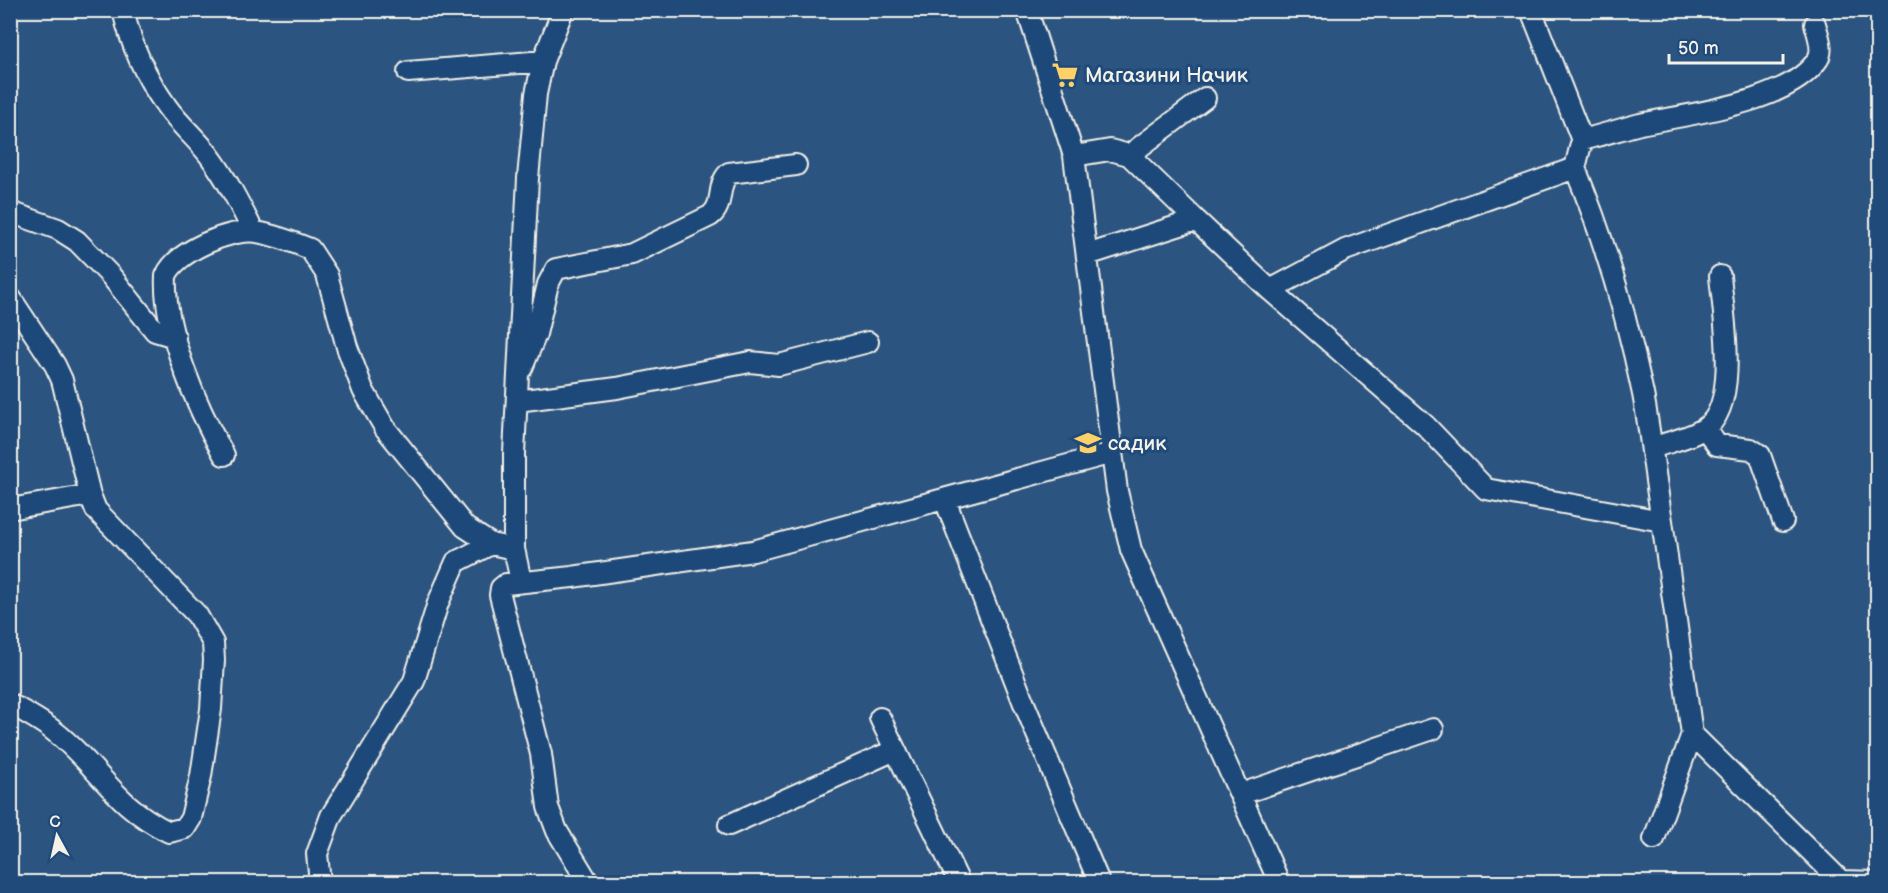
<svg xmlns="http://www.w3.org/2000/svg" width="1888" height="893" font-family="'Balsamiq Sans',sans-serif">
	<rect width="100%" height="100%" fill="#2c5481"/>
	<filter id="ink" filterUnits="userSpaceOnUse"><feTurbulence type="fractalNoise" baseFrequency=".0167" numOctaves="2"/><feDisplacementMap in="SourceGraphic" scale="12" xChannelSelector="R" yChannelSelector="G"/><feConvolveMatrix kernelMatrix="1 2 1 2 8 2 1 2 1" color-interpolation-filters="sRGB"/></filter>
	<g filter="url(#ink)">
		<g fill="none" stroke-linecap="round" stroke-linejoin="round">
			<g stroke="#f4f1e8" stroke-width="24">
				<path id="minor" d="M123,10C131,45 146,78 167,107C179,124 196,138 209,155C227,179 240,205 253,231
					M1027,10L1074,156L1117,491L1131,550L1279,882
					M1531,10L1582,140
					M408,72L543,61
					M1129,155L1205,98
					M1074,156L1110,150L1129,155L1196,220
					M1575,168C1605,241 1627,317 1643,394C1651,436 1655,479 1662,521
					M10,212L58,229L77,241L111,276L155,331L175,337
					M1087,255L1196,220L1270,290L1425,425L1486,489L1662,521L1692,734L1841,881L1878,882
					M1270,290L1345,250L1575,168L1582,140C1602,135 1621,129 1640,124C1688,114 1790,103 1818,59C1824,49 1818,35 1815,24
					M10,297L55,365L62,380L90,495L96,510L197,615L213,643L214,660L211,709L201,776L191,818L185,828L169,832C113,805 99,766 54,731C41,721 25,712 10,704
					M522,368L536,334L548,284L556,269L632,254L710,216C725,205 716,185 729,173L796,165
					M517,401L617,388L750,362L779,365L868,342
					M1705,428L1717,445L1751,449L1760,455L1783,521
					M1652,448C1668,442 1690,438 1705,428C1740,406 1723,311 1720,276
					M224,455C197,408 163,330 166,276C175,252 231,228 256,232C274,235 293,242 310,249L327,275L347,347L363,390L385,428L465,527L491,544L514,549
					M945,500L1023,701L1099,882
					M10,509L90,495
					M521,581L514,549V453L528,178L536,94L543,61L563,10
					M880,718L959,882
					M1241,794L1433,729
					M729,825L895,750
					M1654,839L1692,734
					M320,882L317,854L331,816L414,681L438,603L456,562L491,544
					M588,882L557,831L548,807L541,754L500,595L501,588L506,584L572,577L753,551L1112,453"/>
			</g>
			<use href="#minor" stroke="#1f4a7a" stroke-width="20"/>
		</g>
	</g>
	<defs>
		<g id="supermarket-bare" transform="scale(2.07)"><path d="M-6-5.5h2.5l.6 2H6L4.5 2H-2.5L-4.4-4H-6ZM-1.5 3.2a1.3 1.3 0 1 0 .1 0ZM3 3.2a1.3 1.3 0 1 0 .1 0Z" fill="#ffd166" stroke="#1f4a7a" stroke-width="2.5" paint-order="stroke"/></g>
		<g id="school-bare" transform="scale(2.07)"><path d="M0-5L7-2L0 1L-7-2ZM-4 1L0 2.5L4 1V4Q0 6-4 4Z" fill="#ffd166" stroke="#1f4a7a" stroke-width="2.5" paint-order="stroke"/></g>
	</defs>
	<g fill-rule="evenodd">
		<use href="#supermarket-bare" x="1065" y="75"/>
		<use href="#school-bare" x="1088" y="443"/>
	</g>
	<g text-anchor="middle" stroke-width="6" stroke-linejoin="round" paint-order="stroke">
		<g font-size="21" fill="#f4f1e8" stroke="#1f4a7a" text-anchor="start">
			<text x="1085" y="82">Магазини Начик</text>
			<text x="1108" y="450">садик</text>
		</g>
	</g>
	<rect width="1888" height="893" fill="none" stroke="#1f4a7a" stroke-width="36"/>
	<rect x="18" y="18" width="1852" height="857" fill="none" stroke="#f4f1e8" stroke-width="2" filter="url(#ink)"/>
	<g transform="translate(57 836) rotate(352)" stroke="#1f4a7a" stroke-width="4.5" paint-order="stroke">
	<path d="M0-4.5L10 22L0 15L-10 22Z" fill="#f4f1e8"/>
	<text y="-9" font-size="16" font-weight="bold" text-anchor="middle" fill="#f4f1e8">С</text>
	</g>
	<path d="M1669 54v9h114v-9" fill="none" stroke="#f4f1e8" stroke-width="3"/>
	<text x="1678" y="54" font-size="18" fill="#f4f1e8" stroke="#1f4a7a" stroke-width="4.5" paint-order="stroke">50 m</text>
</svg>
